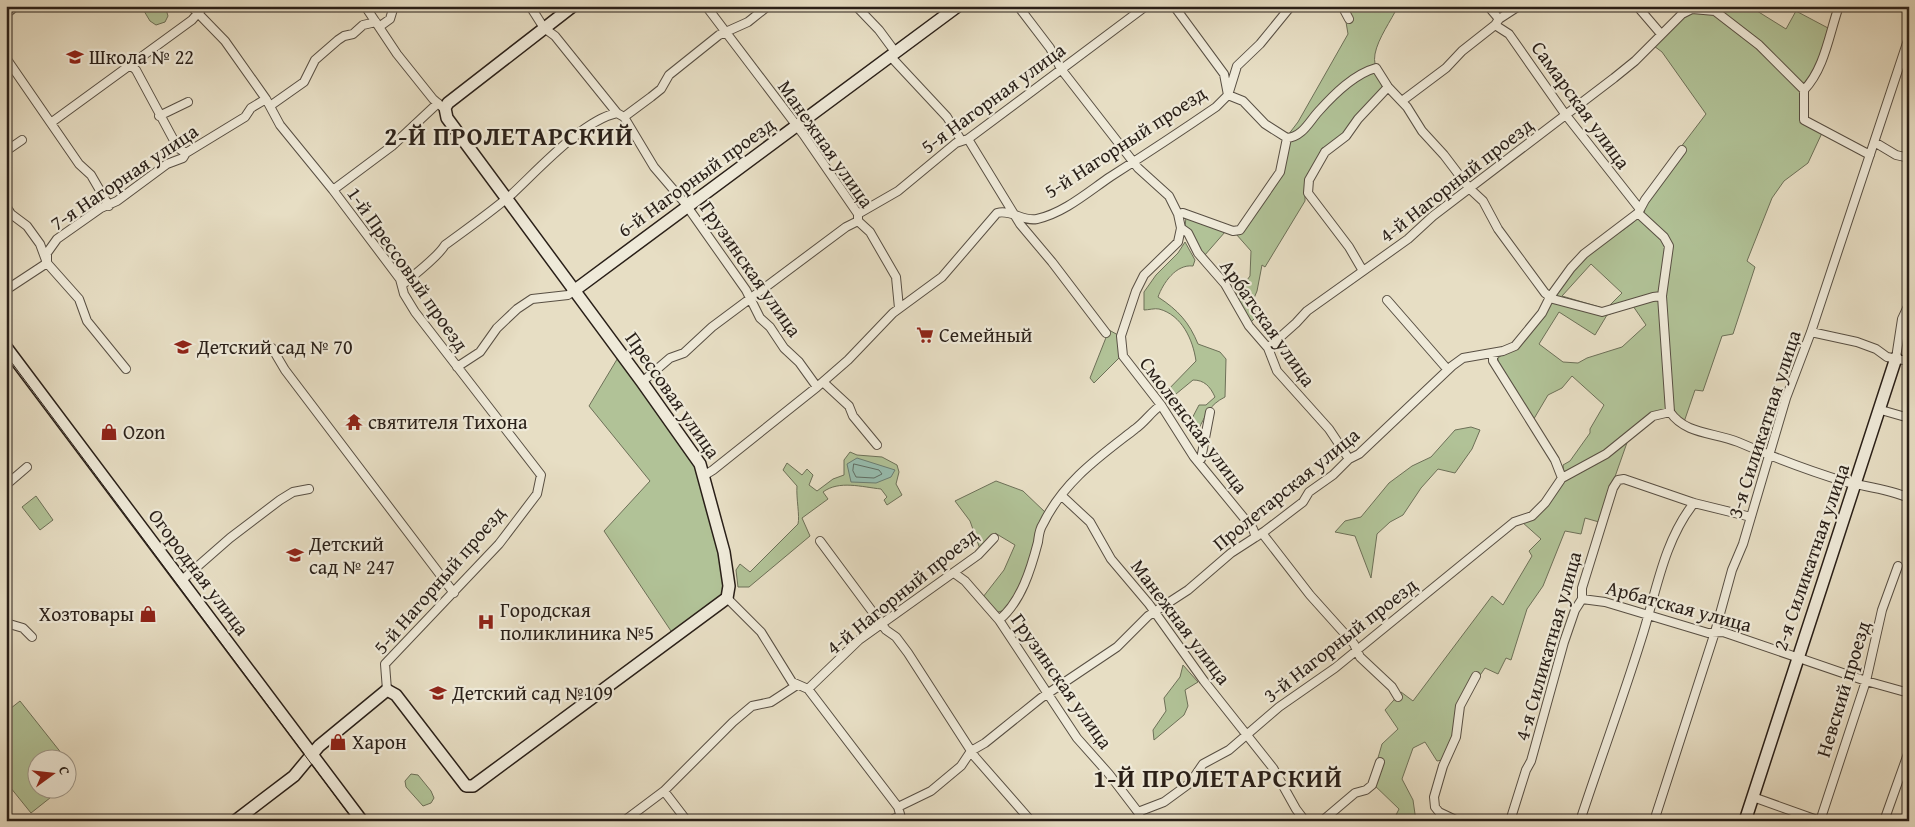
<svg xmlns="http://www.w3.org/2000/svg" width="1915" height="827" font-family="'Gentium Book Plus',serif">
	<rect width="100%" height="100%" fill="#e7dec4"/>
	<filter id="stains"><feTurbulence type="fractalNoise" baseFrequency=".004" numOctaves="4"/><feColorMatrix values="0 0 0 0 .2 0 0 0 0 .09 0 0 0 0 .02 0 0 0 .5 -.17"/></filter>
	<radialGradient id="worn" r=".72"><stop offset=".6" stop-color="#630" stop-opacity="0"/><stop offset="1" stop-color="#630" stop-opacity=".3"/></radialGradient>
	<path fill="#b1c297" stroke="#6d7058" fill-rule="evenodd" d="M141,6H165L168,16L165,22L156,25L150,21Z
		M1338,6H1398C1391,21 1378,38 1375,54C1372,69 1384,79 1382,87C1380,99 1344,139 1333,145C1330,147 1325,147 1322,148L1305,186V201L1265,267L1262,265L1257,291L1252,303L1257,316L1251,322L1236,295L1250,276L1251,251L1236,234L1274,186L1288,135L1298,122L1348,34L1345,16Z
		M1698,6H1749L1786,29L1796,11L1828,28L1818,66L1812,78L1807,79L1800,92L1802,122L1822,133L1808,163L1784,181L1772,198L1747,261L1755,267L1733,334L1722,336L1703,391L1695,390L1684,422L1677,418L1674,409C1645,411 1628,436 1606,451C1593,460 1578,466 1564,473L1563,465L1570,461L1590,433V429L1604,405L1572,376L1562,388L1548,395L1532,422L1515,388L1498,363V358C1506,351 1516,350 1523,341C1547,316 1560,281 1585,258C1604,240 1629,230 1645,211L1639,202L1706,114L1662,52L1654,46L1667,30L1665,25L1681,12ZM1591,264L1622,293L1606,309L1562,296ZM1633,306L1646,325L1622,347L1587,358L1578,363L1563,362L1539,344L1559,312L1595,335L1607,315Z
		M1186,217L1209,224L1225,232L1204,256L1185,227Z
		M1185,242L1195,260L1193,266C1176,264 1163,283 1158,297C1178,310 1189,322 1198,344L1220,352L1226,359L1225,397C1209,405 1206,415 1198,430L1187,428L1199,405H1206L1215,397C1210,386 1204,380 1193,380L1176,394L1163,395L1196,361C1193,340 1182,315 1159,309C1155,308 1148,310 1144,310V292L1156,275L1178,253Z
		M1109,330L1118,335L1121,356L1094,383L1090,378Z
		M619,356L696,464L722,554L724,586L722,595L673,634L604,531L650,481L589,406Z
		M1471,427L1480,430L1472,449L1455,473L1438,469L1421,488L1403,515L1390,522L1377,534L1371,578L1355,536L1335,532L1345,521L1361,517L1389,483L1412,466L1431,457L1455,430Z
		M1629,437L1599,522L1585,518L1581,534L1565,531L1543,586L1527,609L1511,660L1506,658L1498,674L1485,668L1472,687L1442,760L1437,761L1425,742L1413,748L1402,779L1413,800L1416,821H1393L1399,809L1371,782L1382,744L1398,729L1385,710L1401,692L1413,701L1492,596L1503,605L1532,556L1529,551L1541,539L1522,522L1564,481L1592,466Z
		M850,452L857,455L882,457L897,465L899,472L896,484L902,495L887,505L884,500L887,497L881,489C862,487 839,480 823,492L828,499L802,518L810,536L749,587H738L736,570L740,564L750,572L798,524C800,516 796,498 797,486L783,470L787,463L802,475L807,469L813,475L809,485L817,491L833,479L844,475V460Z
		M996,481L1023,491L1046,513C1039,531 1018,613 997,612L983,597L1004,570L1015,545L995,533L980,549L970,521L955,501Z
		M36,496L53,520L40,530L22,507Z
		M1183,665L1198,682L1185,690L1188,706L1184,715L1154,740L1153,730L1166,711L1164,698L1180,677Z
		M20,701L66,759L38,760V790H60L31,813L6,782V712Z
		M411,774L418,775L431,791L434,798L431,803L423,806L406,787L405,781Z"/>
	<path fill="#97bdaf" stroke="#6b7e73" d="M857,458L895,470L891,477L876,483L851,482L847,464Z"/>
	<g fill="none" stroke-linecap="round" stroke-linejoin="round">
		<path stroke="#606e64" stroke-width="1" d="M854,464L879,470L882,474L874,478L856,477L853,471Z"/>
		<g stroke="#584f43" stroke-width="10">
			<path id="street" d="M191,6L225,41L266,99L280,125L333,190L400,279L404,294L415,312L541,475L537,494L499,544L385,664L387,690
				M365,6L397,54L433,99L441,106
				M530,6L544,28L555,36L617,113L624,117L654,167L684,202L746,290L760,318L770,327L784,348L799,362L817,387
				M706,6L803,134L858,214V221L870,232L896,277L899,308
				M856,6L879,30L896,53
				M1018,6L1050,48L1061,69L1138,168L1169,196L1178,214L1181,228L1178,242L1144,275L1136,291L1121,336L1123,356L1161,405L1194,457L1253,529L1256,537
				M1174,6L1224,74L1228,95L1243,101L1265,124L1287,138
				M1342,6L1349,19
				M1488,6L1499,19
				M1637,6L1661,34
				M6,14L16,6
				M1495,25L1509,34L1565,114L1639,208
				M379,27L390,19L394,6
				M891,57L947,117L961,140
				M6,58L79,164L91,175L109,206
				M130,65L136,70L178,148L186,153
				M1804,90V120L1870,155
				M1804,90C1825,68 1829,34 1839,6
				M1402,101L1446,68L1462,51L1495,25L1499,19L1519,6
				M270,106L304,82L315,60L338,40L344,36L353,34L363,25L376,22
				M159,116L188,102
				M624,117L651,97L661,89L669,75L719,35L748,22L768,6
				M52,122L192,20L204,6
				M1287,138C1302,137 1309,122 1318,112C1334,94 1354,74 1376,68L1388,87L1407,107L1422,131L1444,155L1469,188L1483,201L1498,229L1545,293L1553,299L1602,312L1653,297L1662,296
				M968,139L1020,224L1052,262L1106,333
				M1876,143L1896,155L1909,158
				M6,151L22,140
				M333,190L392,146L438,103
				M6,206L11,214L27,226L40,244L47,263L79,299L87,321L126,369
				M1638,213L1664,237L1669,246L1662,296L1670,412C1686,435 1714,432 1738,442C1773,457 1809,471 1846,482C1867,487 1889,489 1909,498
				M858,214L898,191L956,143L968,139L1146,6
				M1178,214L1183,213L1233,231L1240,230L1280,172L1287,138
				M1181,228L1188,233L1198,253L1225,284L1249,326L1268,348L1277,371L1329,429L1349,459
				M1363,271L1349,247L1308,193L1309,180L1325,152L1346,136L1358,119L1388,87
				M402,285C415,274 437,258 445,245C468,228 491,212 512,194C538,170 583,120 617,113
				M9,288L47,263V253L57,239L101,208L117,201L167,164L183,158L186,153L245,117L251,108L266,99
				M1387,300L1448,370
				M1811,332L1857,342L1876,349L1887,357L1909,361
				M272,348L285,370L454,593
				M1268,348L1296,323L1307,311L1408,239L1433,216L1614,78L1635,61L1682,14L1692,9L1715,11L1759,45L1804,90
				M1493,353V361L1555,460L1562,478
				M1896,358L1902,319L1909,304
				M457,367L480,352L497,328L517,309L532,299L568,295L575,290
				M642,382L670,358L684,353L712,327L846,227L858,221
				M823,382L849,406L853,416L877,445
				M1881,410L1909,418
				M1198,462L1201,459L1210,412
				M705,475L713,470L817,387L848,360L893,313L942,277L997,213C1011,209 1023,222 1037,219C1064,213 1088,192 1110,177C1146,154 1181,131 1216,107L1228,95L1237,66L1260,44L1291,6
				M6,485L27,467
				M1062,496L1090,522L1111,559L1149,604L1204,681L1273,768L1296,809L1305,821
				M1262,533L1310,595L1354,644L1360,657L1392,687L1398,697
				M820,541L886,630L896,637L908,653L975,757L1031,821
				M954,573L965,581L999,620L1077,738L1109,774L1138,812
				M182,580L230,538L280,500L293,492L309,489
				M727,598L761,632L792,682L808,689L898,807L902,821
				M1582,599L1605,602L1708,633L1723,632L1866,681L1909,693
				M999,620C1021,602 1031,569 1038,542C1039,535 1039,530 1043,524C1064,481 1099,457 1135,429C1145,422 1151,412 1161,405
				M6,623L23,628L32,637
				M808,689L859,640L978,555L994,538
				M664,791L687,821
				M1753,797L1820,821
				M898,807L931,791L961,766L971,751L985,743L1041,698L1117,647L1148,616L1188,590L1231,553L1265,531L1303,502L1309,492L1333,475L1349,459L1359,454L1452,366L1463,358L1503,351L1515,346L1542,313L1550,297L1571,268L1584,254L1638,213L1645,200L1682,150
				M624,821L664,791L733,722L752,706L771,702L797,685
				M889,821L900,816
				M1141,821L1138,812L1164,802L1190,783L1203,764L1229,750L1279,707L1335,668L1514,522L1532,516L1545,503L1562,478L1606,454L1653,416L1670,412
				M1322,821L1355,793L1366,790L1372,785L1380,762
				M1458,821L1439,812L1435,807L1434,797L1443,766L1456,737L1460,706L1476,676
				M1510,821L1526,770L1531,761L1564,642L1575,610L1582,599V588L1613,488L1618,480L1624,479L1694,503L1751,517
				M1580,821C1600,760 1622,701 1641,640C1656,594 1663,542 1694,503
				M1654,821L1715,632L1732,570L1743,544L1786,398L1811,332L1909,37
				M1820,821L1866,681L1882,610L1898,566
				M1884,821L1909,751"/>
		</g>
		<g stroke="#291f18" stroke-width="14">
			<path id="secondary" d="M575,290L958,6
				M6,347L362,821
				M235,821L294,776L319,746L387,690L396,695L466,786H473L727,598L729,586L724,552L700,464L642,382L447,118L445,108L448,103L573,6
				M1745,821L1896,358"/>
		</g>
		<use href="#street" stroke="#efead9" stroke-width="8"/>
		<use href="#secondary" stroke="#efead9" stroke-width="11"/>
		<path stroke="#291f18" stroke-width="1" d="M6,355L354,821"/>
	</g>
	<defs>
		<g id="school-bare" transform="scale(1.35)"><path d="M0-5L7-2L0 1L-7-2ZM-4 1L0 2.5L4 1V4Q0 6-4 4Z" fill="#8f2418" stroke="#efead9" stroke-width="2.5" paint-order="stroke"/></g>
		<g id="supermarket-bare" transform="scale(1.35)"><path d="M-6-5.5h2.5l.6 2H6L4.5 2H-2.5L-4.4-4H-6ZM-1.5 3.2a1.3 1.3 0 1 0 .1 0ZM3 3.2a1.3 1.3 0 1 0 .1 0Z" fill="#8f2418" stroke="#efead9" stroke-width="2.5" paint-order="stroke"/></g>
		<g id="temple-bare" transform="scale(1.35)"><path d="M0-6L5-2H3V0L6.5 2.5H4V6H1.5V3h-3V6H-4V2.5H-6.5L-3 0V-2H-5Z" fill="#8f2418" stroke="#efead9" stroke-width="2.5" paint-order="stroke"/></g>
		<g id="shop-bare" transform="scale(1.35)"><path d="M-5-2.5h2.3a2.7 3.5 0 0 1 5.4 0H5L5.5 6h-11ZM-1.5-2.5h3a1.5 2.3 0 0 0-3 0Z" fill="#8f2418" stroke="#efead9" stroke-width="2.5" paint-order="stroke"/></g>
		<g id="hospital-bare" transform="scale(1.35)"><path d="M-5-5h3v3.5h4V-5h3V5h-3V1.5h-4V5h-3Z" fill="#8f2418" stroke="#efead9" stroke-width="2.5" paint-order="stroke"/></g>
	</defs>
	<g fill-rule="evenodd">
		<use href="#school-bare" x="75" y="57"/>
		<use href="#supermarket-bare" x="925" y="335"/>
		<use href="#school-bare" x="183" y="347"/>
		<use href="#temple-bare" x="354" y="422"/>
		<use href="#shop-bare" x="109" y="432"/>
		<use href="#school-bare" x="295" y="555"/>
		<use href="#shop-bare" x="148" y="614"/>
		<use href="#hospital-bare" x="486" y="622"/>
		<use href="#school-bare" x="438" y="693"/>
		<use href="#shop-bare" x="338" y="742"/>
	</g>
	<g text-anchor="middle" stroke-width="4.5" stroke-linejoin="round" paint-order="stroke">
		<g font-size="20" fill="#291f18" stroke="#efead9" text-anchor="start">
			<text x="89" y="64">Школа № 22</text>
			<text x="939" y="342">Семейный</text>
			<text x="197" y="354">Детский сад № 70</text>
			<text x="368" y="429">святителя Тихона</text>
			<text x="123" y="439">Ozon</text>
			<text x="309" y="551">Детский<tspan x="309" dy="23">сад № 247</tspan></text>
			<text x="500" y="617">Городская<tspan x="500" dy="23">поликлиника №5</tspan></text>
			<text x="134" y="621" text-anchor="end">Хозтовары</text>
			<text x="452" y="700">Детский сад №109</text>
			<text x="352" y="749">Харон</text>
		</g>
		<g font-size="20" fill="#291f18" stroke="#efead9">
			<text transform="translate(993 98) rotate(-36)" y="7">5-я Нагорная улица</text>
			<text transform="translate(1581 105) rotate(54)" y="7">Самарская улица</text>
			<text transform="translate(1125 142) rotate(-33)" y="7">5-й Нагорный проезд</text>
			<text transform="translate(826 144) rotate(55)" y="7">Манежная улица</text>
			<text transform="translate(124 177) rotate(-34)" y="7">7-я Нагорная улица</text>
			<text transform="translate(696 177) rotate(-36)" y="7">6-й Нагорный проезд</text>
			<text transform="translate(1456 180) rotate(-38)" y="7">4-й Нагорный проезд</text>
			<text transform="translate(408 269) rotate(55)" y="7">1-й Прессовый проезд</text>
			<text transform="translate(751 269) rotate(55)" y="7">Грузинская улица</text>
			<text transform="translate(1268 323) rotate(55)" y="7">Арбатская улица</text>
			<text transform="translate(673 395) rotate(55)" y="7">Прессовая улица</text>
			<text transform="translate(1764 424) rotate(-72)" y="7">3-я Силикатная улица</text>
			<text transform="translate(1194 425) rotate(53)" y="7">Смоленская улица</text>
			<text transform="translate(1286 489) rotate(-39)" y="7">Пролетарская улица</text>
			<text transform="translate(1811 557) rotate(-71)" y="7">2-я Силикатная улица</text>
			<text transform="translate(199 572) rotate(53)" y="7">Огородная улица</text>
			<text transform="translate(439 580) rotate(-49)" y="7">5-й Нагорный проезд</text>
			<text transform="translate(902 591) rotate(-39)" y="7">4-й Нагорный проезд</text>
			<text transform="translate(1679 606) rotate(15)" y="7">Арбатская улица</text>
			<text transform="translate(1181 622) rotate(53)" y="7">Манежная улица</text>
			<text transform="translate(1340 640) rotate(-38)" y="7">3-й Нагорный проезд</text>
			<text transform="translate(1548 646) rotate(-74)" y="7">4-я Силикатная улица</text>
			<text transform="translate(1062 681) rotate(55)" y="7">Грузинская улица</text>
			<text transform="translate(1843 689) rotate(-73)" y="7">Невский проезд</text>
		</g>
		<g font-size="25" font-weight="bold" letter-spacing="1" fill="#291f18" stroke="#efead9">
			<text x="509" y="145">2-Й ПРОЛЕТАРСКИЙ</text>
			<text x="1218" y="787">1-Й ПРОЛЕТАРСКИЙ</text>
		</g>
	</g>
	<rect width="1915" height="827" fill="none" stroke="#e7dec4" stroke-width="25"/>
	<rect x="8" y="8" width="1900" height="812" fill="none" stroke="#291f18" stroke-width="2.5"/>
	<rect x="12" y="12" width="1890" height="802" fill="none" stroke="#291f18"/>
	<g transform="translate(52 774) rotate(75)"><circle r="24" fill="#efead9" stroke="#a0998c"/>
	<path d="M0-4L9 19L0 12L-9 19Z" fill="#8f2418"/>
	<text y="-8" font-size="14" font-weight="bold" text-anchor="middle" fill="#291f18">С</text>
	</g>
	<rect width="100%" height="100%" filter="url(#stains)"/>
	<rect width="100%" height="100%" fill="url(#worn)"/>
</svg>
